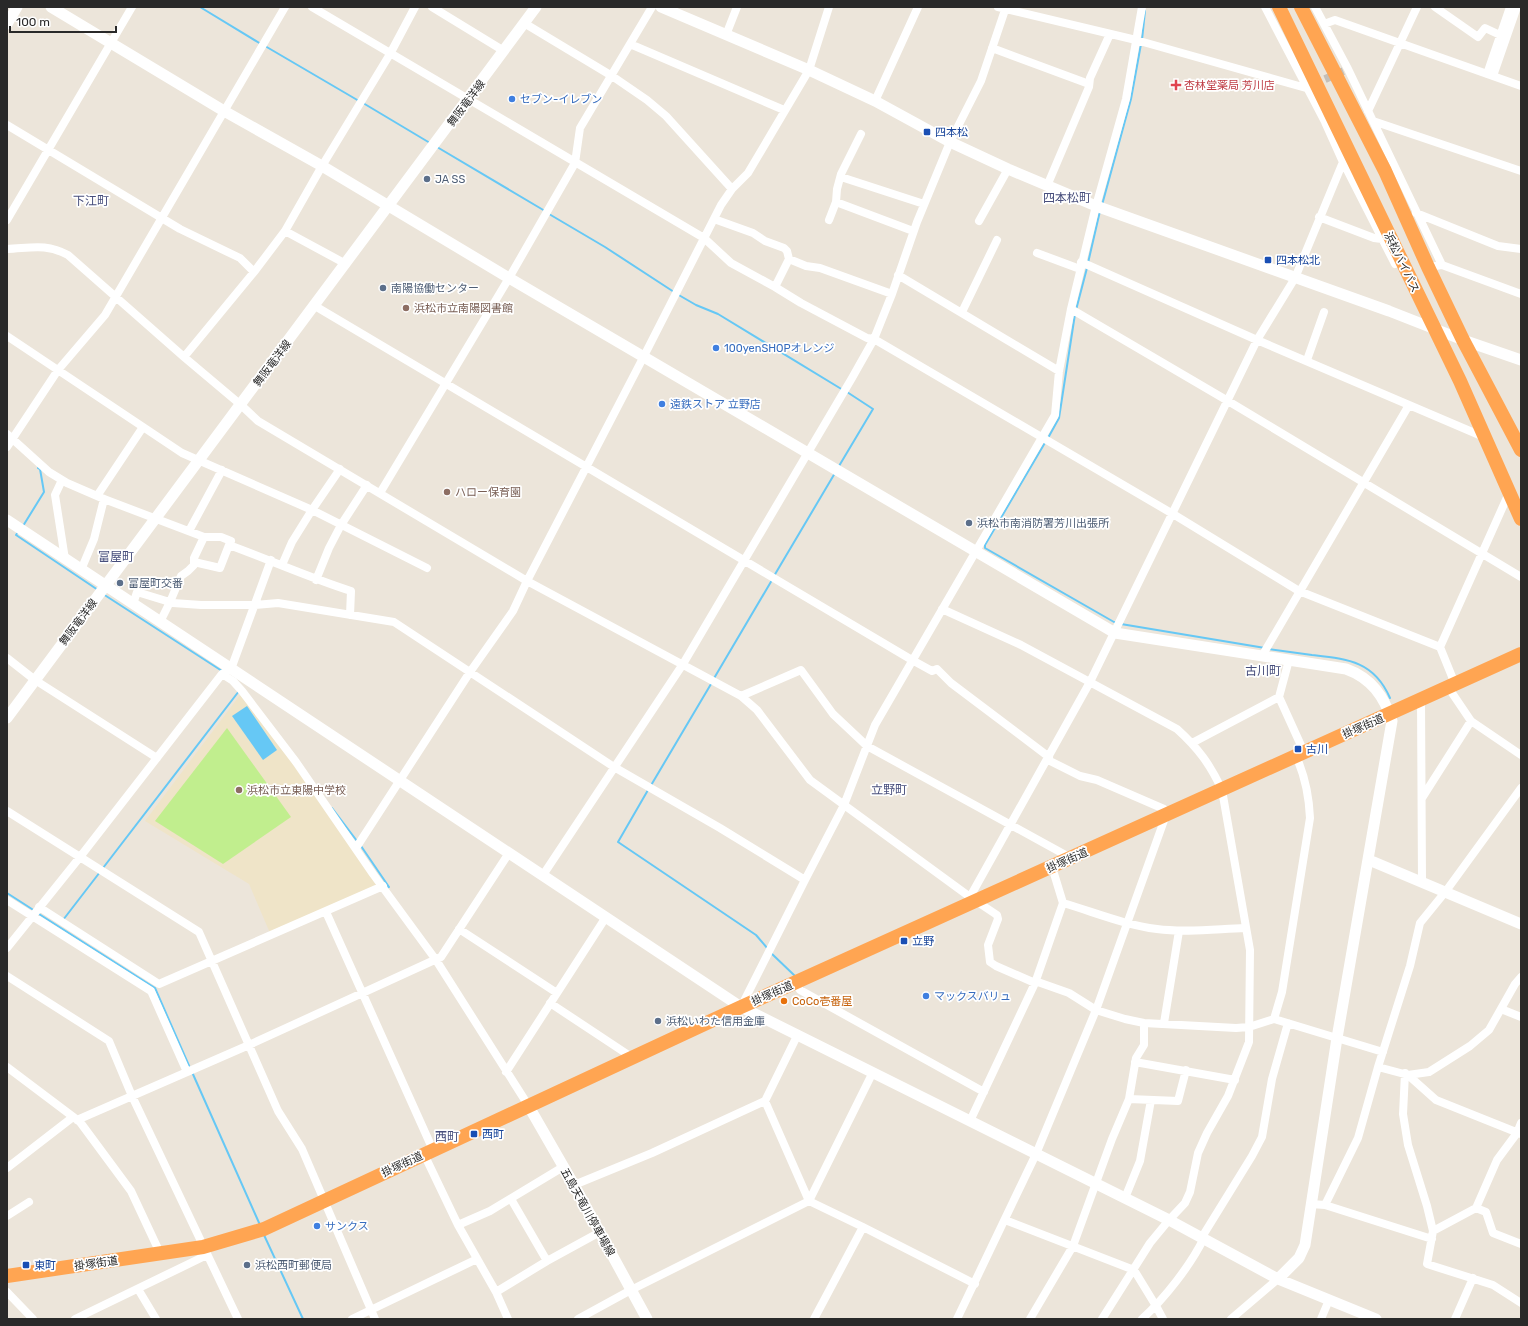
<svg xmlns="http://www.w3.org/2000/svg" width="1528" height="1326" font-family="Rubik,'Noto Sans JP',sans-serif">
	<rect width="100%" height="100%" fill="#ece5da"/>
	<path fill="#efe4c8" d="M240,695L260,719L290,759L376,885L270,933L249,884L145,821Z"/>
	<path fill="#c1ee8e" d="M227,728L291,817L223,864L155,821Z"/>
	<path fill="#66c8f5" d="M247,706L277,750L263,760L232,716Z"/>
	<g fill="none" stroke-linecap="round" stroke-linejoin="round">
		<path stroke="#66c8f5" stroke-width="2" d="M200,7L261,44
			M1142,40L1145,11
			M265,46L359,101
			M363,103L430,143
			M437,147L545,211
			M1102,205L1131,99L1141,44
			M549,214L605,247L674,292
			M1088,263L1100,211
			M677,294L696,305L718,314L843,390
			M1076,310L1087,268
			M1048,438L1059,418L1075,314
			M1046,441L985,545V548L1114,622L1117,623
			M839,466L873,409L847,392
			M23,526L44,492L40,469L38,468
			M18,532L16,535L98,590
			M774,576L835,473
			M103,594L222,671
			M1121,624L1265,648
			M1269,649C1284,651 1298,653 1312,655C1348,659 1374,661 1390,698
			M713,680L772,580
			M650,787L711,684
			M648,790L618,842L756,935L768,949
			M332,808L357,841
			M361,846L389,887L386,888
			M103,868L239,691
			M7,893L35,911
			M39,914L155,988L190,1068
			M63,920L100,872
			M771,953L795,976
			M192,1072L260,1225
			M264,1235L303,1319"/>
		<path stroke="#c5bfb7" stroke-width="8" stroke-dasharray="8 4" stroke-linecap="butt" d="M1314,84L1348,69"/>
		<path stroke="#fff" stroke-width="8" d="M312,7L704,238L731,263L775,287L801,303L867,338L874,339L1173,514L1299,591L1440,647L1455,684
			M432,7L504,51
			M998,7L1136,40L1306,88
			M1265,7L1325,122L1343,162L1395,264L1402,261
			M1315,7L1348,69L1442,265
			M1435,7L1478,37L1485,28L1500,35
			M524,23L612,76L647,100L666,116L732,189
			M1324,24L1335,20L1521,86
			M726,35L737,7
			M630,44L784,110
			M992,48L1089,84
			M1487,74L1510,7
			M1493,76L1517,7
			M875,101L918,7
			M1368,111L1417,7
			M1373,121L1521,171
			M7,125L180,229L240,258L254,272
			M841,177L924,204
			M1047,186L1089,87L1090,78L1110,34
			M836,202L913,231
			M1416,213L1498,246L1521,249
			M1319,217L1374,238L1382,239
			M714,219L753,233L765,241L784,248L787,251L789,259L806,266L820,268L892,294
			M7,220L132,7
			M829,220L836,202L837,189L841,174L861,134
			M979,221L1008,169
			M285,231L346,264
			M7,249C31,248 46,243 68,255L184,357L241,405L258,421L527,581L741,696L757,710L810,780L970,897L997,915L998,919L988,945L990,962L996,966L1035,983
			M1037,253L1080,269
			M1081,262L1257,340L1484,437
			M1428,267L1442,265L1521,294
			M898,275L1059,371
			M775,287L789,259
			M315,306L912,660L932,671L937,669L951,683L1049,757
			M1071,309L1228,401L1521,577
			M962,312L997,240
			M7,336L182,453L312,510L292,542L282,565
			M184,357L254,272L285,231L322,166L390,54L415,7
			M1307,360L1324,312
			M7,434L49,472L67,483L104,499L204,537H221L231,541L229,545C270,560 310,578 351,591L350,615
			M7,447L58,370L105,315L285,7
			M340,469L312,510L427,568
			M62,480L55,495L65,559
			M380,493L509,278L575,163L580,128L652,7
			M97,496L143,427
			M189,531L222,470
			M194,562L220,568L229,545
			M81,570L94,539L104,499
			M316,580L329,548L341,525L367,485
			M133,604L137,592L173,603L201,605H255L278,603L394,622L614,767L720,828L805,880
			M942,609L1021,645L1177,729C1198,748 1210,764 1222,790L1250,950L1249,1042L1228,1096L1207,1133L1198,1153L1190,1192L1185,1203L1169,1220L1150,1243L1102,1319
			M160,622L170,602L181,576L188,571L194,565V558L204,537
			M1440,647L1509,493
			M1262,656L1409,405
			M7,658L35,680L157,758
			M1289,660L1279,697L1304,752
			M222,674L233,681L242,691L296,762L373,874L436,960L528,1105
			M1448,687L1471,721L1521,755
			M741,696L801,670L833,714L867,746L1071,858
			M1421,699L1422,882
			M1192,743L1279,697
			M1422,798L1471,721
			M7,811L199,932L278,1111L302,1149L375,1319
			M356,848L470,672L513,611L527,581L644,356L721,205L732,189L748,173L809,70L829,7
			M543,875L683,664L852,378L874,339L892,294L917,222L950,142L981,81L1006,7
			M970,897L1090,682L1257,340L1295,278L1343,162
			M7,900L151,991L187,1072
			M1063,903C1094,912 1125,925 1157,929C1186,933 1216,929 1245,928
			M39,907L159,984L383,886
			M326,912L433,1150
			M459,929L557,993L506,1072
			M7,948L80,857L222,674L231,669L271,560
			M7,976L109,1041L132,1096L238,1319
			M1035,981L1069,993L1096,1010L1125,1019L1144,1023L1236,1028L1249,1027L1274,1019L1383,1052
			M796,983L800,990L984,1092
			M557,993L606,917
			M550,1003L627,1054L629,1059
			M741,1007L805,880L844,805L875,725L1055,415L1059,371L1071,309L1096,206L1126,99L1142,7
			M1501,1009L1521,1017
			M1274,1019L1282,992L1310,818C1309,795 1305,776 1296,756
			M1164,1023L1179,931
			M1135,1062L1235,1080
			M7,1067L80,1122L131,1191L160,1253
			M1378,1067L1408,1075L1436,1100L1521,1134
			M1405,1073L1403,1114L1408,1145L1427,1206L1433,1231L1427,1264L1493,1285L1521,1303
			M1408,1075L1429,1072L1470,1046L1489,1030L1515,984L1521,977
			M1129,1099L1178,1101L1186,1070
			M765,1101L809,1201L863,1227L975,1284
			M77,1120L249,1045L441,957L509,853
			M970,1121L1035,983L1063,903L1052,867
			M424,1154L458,1225L496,1292L508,1319
			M7,1168L73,1117
			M574,1185L652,1153L765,1101L798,1034
			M1125,1198L1140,1161L1151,1100
			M511,1199L547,1261
			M1311,1204L1325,1205L1432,1239
			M1325,1205L1358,1138L1378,1067L1410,966L1420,923L1446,891L1521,788
			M1476,1208L1486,1212L1493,1233L1521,1244
			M7,1216L29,1202
			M1005,1220L1134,1270L1156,1306L1163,1319
			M458,1225L490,1211L563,1167
			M1433,1231L1476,1208L1497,1160L1517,1133L1521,1123
			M1202,1237L1252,1156L1262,1137L1272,1079L1288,1023
			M138,1289L156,1319
			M7,1292L33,1319
			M496,1292L547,1261L600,1232
			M75,1319L207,1255
			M352,1319L477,1259
			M578,1319L631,1290L809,1201L873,1072
			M814,1319L863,1227
			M957,1319L1036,1154L1096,1010L1166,815L1164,809L1097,780L1080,776L1048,760
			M1030,1319L1073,1246L1112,1139L1129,1099L1136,1058L1144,1045V1023
			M1142,1319C1165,1298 1190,1266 1204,1238
			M1231,1319L1278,1279
			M1321,1319L1329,1300
			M1455,1319L1473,1278"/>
		<path stroke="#fff" stroke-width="11" d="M51,7L224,111L322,166L509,278L1115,633L1346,669C1371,678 1384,696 1392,721L1337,1038L1305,1245L1299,1258L1278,1279
			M661,7L809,70L875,101L950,142L1008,169L1096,206L1389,311L1463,340L1521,360
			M7,24L17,7
			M7,520L741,1007L1169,1220L1278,1279L1376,1319
			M7,718L536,7
			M1369,860L1521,924
			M528,1105L574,1185L647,1319"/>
		<path stroke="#ffa552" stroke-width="14" d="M1279,7L1460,381L1521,519
			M1301,7L1385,171L1428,267L1463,340L1521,450
			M7,1276L203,1247L264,1229L741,1007L1521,654"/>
	</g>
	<path fill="#e0444e" stroke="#fff" stroke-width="1.5" d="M1174 79h4v4h4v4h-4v4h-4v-4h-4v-4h4z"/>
	<g fill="#3f7fe0" stroke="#fff" stroke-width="1.5">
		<circle cx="512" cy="99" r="4"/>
		<circle cx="716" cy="348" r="4"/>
		<circle cx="662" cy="404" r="4"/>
		<circle cx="926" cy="996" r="4"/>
		<circle cx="317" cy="1226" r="4"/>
	</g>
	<g fill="#1a4fb4" stroke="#fff" stroke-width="1.5">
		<rect x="923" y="128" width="8" height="8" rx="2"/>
		<rect x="1264" y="256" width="8" height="8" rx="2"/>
		<rect x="1294" y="745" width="8" height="8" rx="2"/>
		<rect x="900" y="937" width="8" height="8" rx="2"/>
		<rect x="470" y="1130" width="8" height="8" rx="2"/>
		<rect x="22" y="1261" width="8" height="8" rx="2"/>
	</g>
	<g fill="#5c6f8a" stroke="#fff" stroke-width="1.5">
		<circle cx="427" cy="179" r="4"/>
		<circle cx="383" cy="288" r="4"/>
		<circle cx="969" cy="523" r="4"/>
		<circle cx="120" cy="583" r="4"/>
		<circle cx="658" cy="1021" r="4"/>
		<circle cx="247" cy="1265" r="4"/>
	</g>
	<g fill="#8d6e63" stroke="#fff" stroke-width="1.5">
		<circle cx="406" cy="308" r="4"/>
		<circle cx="447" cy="492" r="4"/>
		<circle cx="239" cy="790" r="4"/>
	</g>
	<circle fill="#e8710a" stroke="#fff" stroke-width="1.5" cx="784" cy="1001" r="4"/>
	<g text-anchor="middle" stroke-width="3.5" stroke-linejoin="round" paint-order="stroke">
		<g font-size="11" fill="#be3a42" stroke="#fff" text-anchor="start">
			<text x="1184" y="89">杏林堂薬局 芳川店</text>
		</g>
		<g font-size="11" fill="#366cbe" stroke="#fff" text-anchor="start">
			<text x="520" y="103">セブン-イレブン</text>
			<text x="724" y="352">100yenSHOPオレンジ</text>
			<text x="670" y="408">遠鉄ストア 立野店</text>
			<text x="934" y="1000">マックスバリュ</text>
			<text x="325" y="1230">サンクス</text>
		</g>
		<g font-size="11" fill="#292929" stroke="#fff">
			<text transform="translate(466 103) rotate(-53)" y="4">舞阪竜洋線</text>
			<text transform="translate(1402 262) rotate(64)" y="4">浜松バイパス</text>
			<text transform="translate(272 363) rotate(-53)" y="4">舞阪竜洋線</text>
			<text transform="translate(78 622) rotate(-53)" y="4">舞阪竜洋線</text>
			<text transform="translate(1363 726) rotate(-24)" y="4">掛塚街道</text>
			<text transform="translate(1067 860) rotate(-24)" y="4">掛塚街道</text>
			<text transform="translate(772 993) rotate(-24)" y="4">掛塚街道</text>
			<text transform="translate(402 1164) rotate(-25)" y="4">掛塚街道</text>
			<text transform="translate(588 1212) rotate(61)" y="4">五島天竜川停車場線</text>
			<text transform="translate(96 1263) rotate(-8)" y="4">掛塚街道</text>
		</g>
		<g font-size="11" fill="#164399" stroke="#fff" text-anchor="start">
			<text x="935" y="136">四本松</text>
			<text x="1276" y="264">四本松北</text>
			<text x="1306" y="753">古川</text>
			<text x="912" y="945">立野</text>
			<text x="482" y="1138">西町</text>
			<text x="34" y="1269">東町</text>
		</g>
		<g font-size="11" fill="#4e5e75" stroke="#fff" text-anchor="start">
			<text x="435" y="183">JA SS</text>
			<text x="391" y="292">南陽協働センター</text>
			<text x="977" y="527">浜松市南消防署芳川出張所</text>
			<text x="128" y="587">富屋町交番</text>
			<text x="666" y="1025">浜松いわた信用金庫</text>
			<text x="255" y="1269">浜松西町郵便局</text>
		</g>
		<g font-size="11" fill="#785e54" stroke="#fff" text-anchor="start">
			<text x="414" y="312">浜松市立南陽図書館</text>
			<text x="455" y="496">ハロー保育園</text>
			<text x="247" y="794">浜松市立東陽中学校</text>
		</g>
		<g font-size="11" fill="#c56008" stroke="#fff" text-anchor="start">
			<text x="792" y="1005">CoCo壱番屋</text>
		</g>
		<g font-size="12" fill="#474e7c" stroke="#fff">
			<text x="1067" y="202">四本松町</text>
			<text x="91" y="205">下江町</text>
			<text x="116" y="561">富屋町</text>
			<text x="1263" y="675">古川町</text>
			<text x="889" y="794">立野町</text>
			<text x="447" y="1141">西町</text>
		</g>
	</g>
	<rect width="1528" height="1326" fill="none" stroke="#292929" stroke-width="16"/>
	<path d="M10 26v6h106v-6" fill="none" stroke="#292929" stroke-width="2"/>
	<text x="16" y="26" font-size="12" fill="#292929" stroke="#ffffff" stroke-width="3" paint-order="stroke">100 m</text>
</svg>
